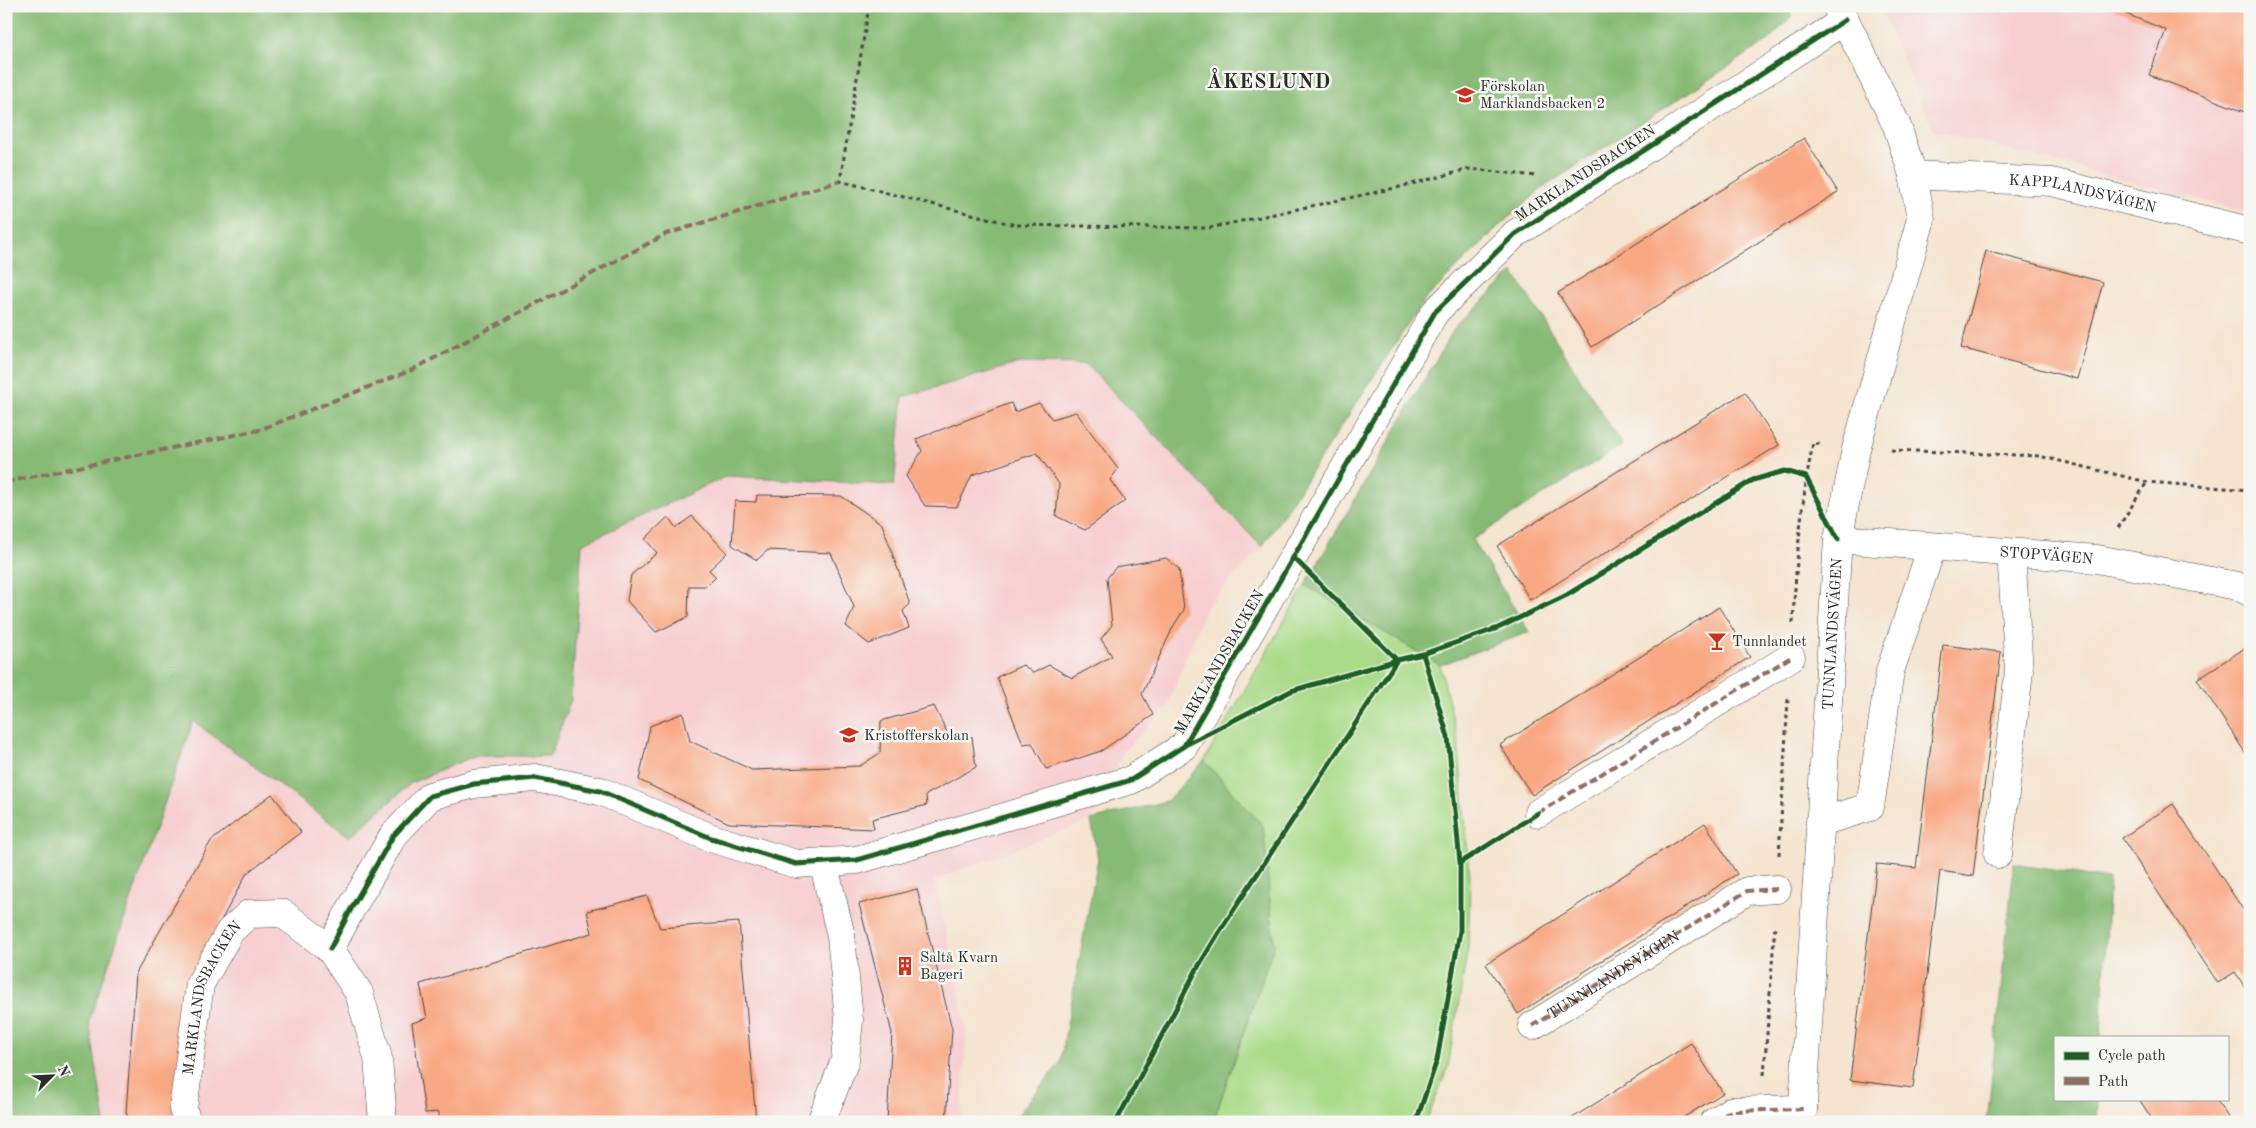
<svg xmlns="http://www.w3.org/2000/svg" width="2256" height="1128" font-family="'Old Standard TT',serif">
	<rect width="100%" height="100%" fill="#f6f6f2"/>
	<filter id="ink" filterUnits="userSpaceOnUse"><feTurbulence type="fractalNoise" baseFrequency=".02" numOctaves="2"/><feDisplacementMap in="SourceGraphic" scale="10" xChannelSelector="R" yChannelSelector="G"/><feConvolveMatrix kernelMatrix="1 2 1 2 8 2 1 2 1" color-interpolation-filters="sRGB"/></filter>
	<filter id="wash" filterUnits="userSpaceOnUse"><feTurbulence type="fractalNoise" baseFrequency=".0096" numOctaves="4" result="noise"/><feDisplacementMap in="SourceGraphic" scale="20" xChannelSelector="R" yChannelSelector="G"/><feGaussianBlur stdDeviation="1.12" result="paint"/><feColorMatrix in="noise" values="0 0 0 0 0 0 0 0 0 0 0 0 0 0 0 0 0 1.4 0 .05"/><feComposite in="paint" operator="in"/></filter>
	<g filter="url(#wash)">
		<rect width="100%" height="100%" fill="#f5e4cf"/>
		<path fill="#f7cfd1" d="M1879,6H2250V213L1934,130Z
			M1020,363L1086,364L1262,547L1206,607L1167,707L1125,750L1091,820L935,880L967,1030L961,1122H105L89,1021L193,720L350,837L411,783L474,756H550L571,700L582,544L727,476L894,485L903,397Z"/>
		<path fill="#aadb89" stroke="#6a835a" d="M1305,585L1440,665L1458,740L1470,877L1468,947L1448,1067L1426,1122H1213L1274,945L1263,826L1204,761Z"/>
		<path fill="#87bb75" stroke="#597350" d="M6,6H1789L1791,17L1769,40L1544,187L1499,226L1422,303L1262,547L1086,364L1020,363L903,397L894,485L727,476L582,544L571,700L550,756H474L411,783L350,837L193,721L89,1021L105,1122H6Z
			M1513,272L1622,445L1472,540L1529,632L1440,665L1305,585L1454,329Z
			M1204,761L1263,826L1274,945L1213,1122H1012L1060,1063L1098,859L1091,820L1167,801Z
			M2014,864L2109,879L2101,1037H2055V1099H2098L2097,1122H1987Z"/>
		<g id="blocks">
			<path fill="#f9a884" d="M2106,6H2250V114L2149,75L2166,30Z
				M1804,138L1838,192L1592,347L1558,293Z
				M1986,251L2103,282L2077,379L1961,348Z
				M1745,392L1779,445L1530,600L1497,546Z
				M1011,403L1015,412L1039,403L1052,419L1076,412L1118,469L1110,480L1125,501L1085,530L1056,516L1059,484L1037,453L972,475L957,507L925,506L906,476L922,451L916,439Z
				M757,495L841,496L882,524L910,604L903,611L909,628L869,644L846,626L854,607L831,553L768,550L757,560L732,545L735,501L756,502Z
				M692,516L727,553L709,570L716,577L707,586H689L688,617L656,632L627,601L631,575L657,553L645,539L668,517L676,528Z
				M1166,558L1179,569L1184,610L1174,625L1142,694L1153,715L1101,751L1046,769L1032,743L1023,744L997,677L1023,665L1033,673L1049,665L1072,678L1112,656L1101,639L1112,625L1107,578L1116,567Z
				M1719,607L1750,657L1532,795L1500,745Z
				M1943,645L2001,652L1973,876L1940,871L1913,1088L1850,1080L1877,864L1916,868Z
				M2248,646L2250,649V760L2197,679Z
				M934,706L951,740L972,737L976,767L926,795L927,805L872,819L874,829L729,823L639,780L650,726L683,713L690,741L752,770L860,766L880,753L881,721Z
				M272,794L301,832L247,873L190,977L180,1122H129L126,1112L136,973L211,841Z
				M2173,804L2250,920V995L2235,972L2218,983L2122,838Z
				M1705,823L1737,874L1518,1014L1486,964Z
				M917,889L952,1029L946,1122H887L892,1033L859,904Z
				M647,896L660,928L739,922L756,1122H439V1112L425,1113L412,1023L427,1018L420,984L592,933L587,911Z
				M1691,1043L1723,1093L1676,1122H1566Z
				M2139,1099H2216L2231,1122H2154Z"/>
		</g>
	</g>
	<g filter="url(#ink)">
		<use href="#blocks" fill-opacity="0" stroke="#494744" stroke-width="1"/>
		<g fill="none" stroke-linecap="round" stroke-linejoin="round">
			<g stroke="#494744" stroke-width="29">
				<g id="minor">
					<path id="s1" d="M1913,175L2052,182L2250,231"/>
					<path id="s2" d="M1838,539L2097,559L2237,586L2250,592"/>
					<path d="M1538,813L1791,657"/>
					<path d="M1820,822L1870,807L1890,671L1932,547"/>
					<path d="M1998,854L2019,671L2011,553"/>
					<path d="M330,949L351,909L393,836L430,796L474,784L535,778L600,791L711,838L796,864L857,860L1131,780L1184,746L1435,312L1515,234L1845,20"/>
					<path id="s3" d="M1532,1026L1747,891L1777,889"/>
					<path id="s4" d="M187,1122L183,1109L200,984L230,931L249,914L282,913L330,949L359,993L378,1058L383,1122"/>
					<path d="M821,1122L845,1060L849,1020L841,936L823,862"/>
					<path d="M1714,1122L1731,1111L1803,1109"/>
					<path id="s5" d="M1802,1122L1838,539L1856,449L1921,219L1913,175L1897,126L1845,20L1836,6"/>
				</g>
			</g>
			<path stroke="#494744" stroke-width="3" stroke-dasharray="4 4" stroke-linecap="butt" d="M869,6L840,181L1015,225L1209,228L1400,187L1469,169L1537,176
				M1891,450L2039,456L2147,482L2250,490
				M2118,528L2147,482
				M1793,623C1796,563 1801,503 1813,443L1820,444
				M1779,855L1788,699
				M1764,1075L1775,924"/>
			<use href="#minor" stroke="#fff" stroke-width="28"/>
			<path stroke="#8d6e63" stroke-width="4" stroke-dasharray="8 4" stroke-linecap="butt" d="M6,482L259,430L412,370L666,234L840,181
				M1538,813L1791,657
				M1532,1026L1747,891L1777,889
				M1714,1122L1731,1111L1803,1109"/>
			<g stroke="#f6f6f2" stroke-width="8">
				<path id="cycleway" d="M1294,558L1397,660L1423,654L1448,737L1460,863V931L1437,1060L1416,1122
					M1423,654L1498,628L1567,595L1753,480L1785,471L1806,477L1838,539
					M1185,745L1291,691L1397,660
					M1460,863L1538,813
					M330,949L351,909L393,836L430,796L474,784L535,778L600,791L711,838L796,864L857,860L1131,780L1184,746L1435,312L1515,234L1845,20
					M1116,1122L1198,967L1218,934L1397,660"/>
			</g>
			<use href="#cycleway" stroke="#1b5e20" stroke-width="5"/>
		</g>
	</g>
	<defs>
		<g id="school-bare" transform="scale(1.5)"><path d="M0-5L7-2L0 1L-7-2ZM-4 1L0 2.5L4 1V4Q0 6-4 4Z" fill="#c8321e" stroke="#f6f6f2" stroke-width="2.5" paint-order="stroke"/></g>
		<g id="bar-bare" transform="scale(1.5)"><path d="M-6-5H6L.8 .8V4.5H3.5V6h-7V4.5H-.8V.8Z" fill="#c8321e" stroke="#f6f6f2" stroke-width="2.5" paint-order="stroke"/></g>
		<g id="building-bare" transform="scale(1.5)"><path d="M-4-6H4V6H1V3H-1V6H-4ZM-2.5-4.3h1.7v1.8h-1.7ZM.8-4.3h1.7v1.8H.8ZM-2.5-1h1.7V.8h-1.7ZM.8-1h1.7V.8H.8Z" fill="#c8321e" stroke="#f6f6f2" stroke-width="2.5" paint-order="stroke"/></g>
	</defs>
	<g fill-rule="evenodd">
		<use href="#school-bare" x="1465" y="95"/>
		<use href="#bar-bare" x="1717" y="641"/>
		<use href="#school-bare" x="849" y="735"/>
		<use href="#building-bare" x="905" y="966"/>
	</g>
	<g text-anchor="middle" stroke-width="5" stroke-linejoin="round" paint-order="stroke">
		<g font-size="15" fill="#2b2b2b" stroke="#f6f6f2" text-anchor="start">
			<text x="1480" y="91">Förskolan<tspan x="1480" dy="17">Marklandsbacken 2</tspan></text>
			<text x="1732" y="646">Tunnlandet</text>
			<text x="864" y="740">Kristofferskolan</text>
			<text x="920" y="962">Saltå Kvarn<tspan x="920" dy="17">Bageri</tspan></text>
		</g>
		<g font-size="15" fill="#2b2b2b" stroke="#f6f6f2">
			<text transform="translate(1585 173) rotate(-33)" y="5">MARKLANDSBACKEN</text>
			<text dy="5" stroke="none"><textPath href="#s1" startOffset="171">KAPPLANDSVÄGEN</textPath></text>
			<text dy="5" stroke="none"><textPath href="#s2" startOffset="209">STOPVÄGEN</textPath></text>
			<text dy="5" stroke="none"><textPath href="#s5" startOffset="489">TUNNLANDSVÄGEN</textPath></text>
			<text transform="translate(1219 662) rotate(-60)" y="5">MARKLANDSBACKEN</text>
			<text dy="5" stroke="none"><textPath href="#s3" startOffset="96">TUNNLANDSVÄGEN</textPath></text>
			<text dy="5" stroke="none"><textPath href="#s4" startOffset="130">MARKLANDSBACKEN</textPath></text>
		</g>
		<g font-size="20" font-weight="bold" letter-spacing="1" fill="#2b2b2b" stroke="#f6f6f2">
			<text x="1269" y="88">ÅKESLUND</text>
		</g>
	</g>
	<rect width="2256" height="1128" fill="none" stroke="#f6f6f2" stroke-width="25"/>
	<rect x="2054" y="1036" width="175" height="65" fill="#f6f6f2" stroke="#a5a5a2"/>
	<rect x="2064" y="1052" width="25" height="8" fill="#1b5e20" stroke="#a5a5a2"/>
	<text x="2098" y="1060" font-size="15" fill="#2b2b2b">Cycle path</text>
	<rect x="2064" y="1077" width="25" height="8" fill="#8d6e63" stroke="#a5a5a2"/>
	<text x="2098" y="1086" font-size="15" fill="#2b2b2b">Path</text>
	<g transform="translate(52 1076) rotate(66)" stroke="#f6f6f2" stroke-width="4" paint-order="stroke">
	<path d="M0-4L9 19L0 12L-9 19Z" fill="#2b2b2b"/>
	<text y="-8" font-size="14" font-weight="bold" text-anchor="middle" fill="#2b2b2b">N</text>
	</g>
</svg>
